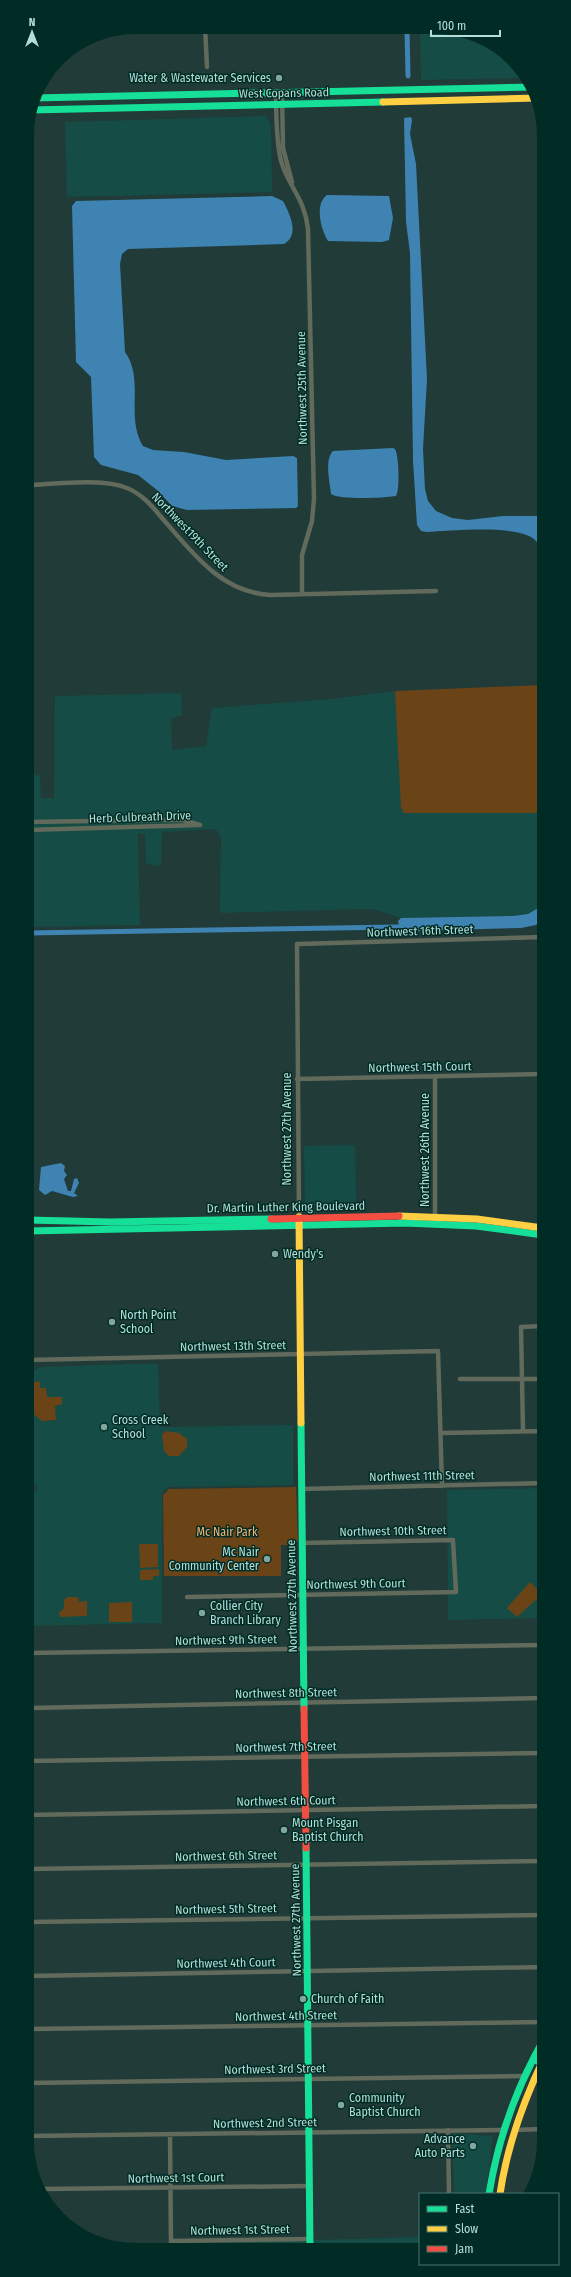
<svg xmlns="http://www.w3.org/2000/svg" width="571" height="2277" font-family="'Fira Sans Condensed',sans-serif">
	<rect width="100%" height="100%" fill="#203b38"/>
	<path fill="#154c45" d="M420,29H458L513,59L526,78L421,80Z
		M265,116L271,124L272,192L67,197L65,122Z
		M395,691L404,813H543V905L528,914L513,916L401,918L372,909L220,913L221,838L216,829L162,832L161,866L146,864L145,834H138L140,925L29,927L30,773L40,776L41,798H54L55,696L181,693L182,715L171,719L172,750L206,746L212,708L331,699Z
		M355,1145L356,1206L305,1207L304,1146Z
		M126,1364H158L160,1427L293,1425V1485L169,1487L164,1490L162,1494V1623L28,1626V1493H33L38,1488L28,1477V1373L41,1367Z
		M544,1488V1618L448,1620L447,1490Z
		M452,2133L493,2136L486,2194H454Z
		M420,2237V2249L136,2248V2245Z"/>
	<path fill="#6a4417" d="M543,685V813H404L401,808L395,691Z
		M28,1382H40V1388H46L47,1397H62V1404L55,1406L56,1420L42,1421L29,1410Z
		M165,1431L179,1433L187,1439V1447L179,1456H169L164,1451L162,1435Z
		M296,1487L298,1540L294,1545H281V1576H164L163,1495L169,1489Z
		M139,1544H158V1567L140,1568Z
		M159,1569V1576H153V1580H140V1570Z
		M530,1582L540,1592L539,1597L517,1617L507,1608Z
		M67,1597H78L79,1602L87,1601V1616L60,1617L59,1613L64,1608V1600Z
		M132,1602V1622H109V1603Z"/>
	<path fill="#3f83b2" d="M411,117L412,120L410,134L416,164L427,379L423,449L425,489L428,501L436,511L452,518L468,520L503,516H543V559C542,552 541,546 535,540C520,524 449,531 427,532L421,531L417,525L413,461L410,253L406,222L404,118Z
		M327,195L389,196L393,218L389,240L382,242L328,241C321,230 314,204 327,195Z
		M272,196L283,201C290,214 300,235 284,244L128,249L122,254L120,264L125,352C145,380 125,417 143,446L153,450L184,452L226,460L293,456L297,458L298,506L296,508L187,510L172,506L157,490L138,475L101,465L94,457L91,377L76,362L72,206L76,201Z
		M393,448L395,449C399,456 400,490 396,496C384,498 339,500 331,494C330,483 324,460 333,451Z
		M543,905V919L536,925L521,928L410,931L400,930L398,921L401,918L513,916L528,914Z
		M61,1163L65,1166L64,1171L67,1175L64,1179L68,1191H71L74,1179L77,1178L79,1183L74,1193L78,1196L73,1197L52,1191L45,1195L39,1190L41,1167Z"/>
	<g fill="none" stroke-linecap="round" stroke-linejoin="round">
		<path stroke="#3f83b2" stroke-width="5" d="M407,29L408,76
			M28,933L398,927"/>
		<path stroke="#616a5b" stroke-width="4.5" d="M205,27L207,67
			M276,91C276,111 276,146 282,164C290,188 305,200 308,229L314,499L312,521L302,555V594
			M282,91L283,148L292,182
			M27,485C55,484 103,478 127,488C142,494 152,506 162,518C192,552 220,592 270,595L436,591
			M27,822L158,820H183L200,825
			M27,830L198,825
			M435,1076V1219
			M297,1079L543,1074
			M299,1217L297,944L543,937
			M28,1360L438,1351L442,1486
			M460,1379H543
			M523,1431L521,1327L543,1326
			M441,1433L544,1431
			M301,1489L544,1483
			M187,1597L456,1592L453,1540L302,1543
			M28,1653L544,1645
			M28,1708L544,1698
			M28,1761L544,1753
			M28,1815L544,1806
			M28,1869L544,1861
			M28,1922L544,1915
			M28,1976L544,1967
			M28,1992L30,2161
			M28,2029L544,2022
			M28,2083L523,2076
			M448,2130L449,2194
			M514,2130L544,2129
			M170,2134L171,2248
			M28,2136L502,2130
			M43,2189L310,2186
			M92,2240H100
			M171,2241L310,2239"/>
		<path stroke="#16e098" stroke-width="7" d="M34,98L533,87
			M31,110L383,102
			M28,1220L110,1222L271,1219
			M28,1231L405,1223L476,1226L543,1235
			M301,1423L304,1709
			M306,1848L310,2249
			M537,2061L544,2049
			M489,2194C498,2138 516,2088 544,2039"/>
		<path stroke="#ffcf43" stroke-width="7" d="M383,102L536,98
			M399,1216L477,1219L543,1228
			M299,1217L301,1423
			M500,2194C507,2146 523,2102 544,2058"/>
		<path stroke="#f24e42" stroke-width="7" d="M271,1219L399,1216
			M304,1709L306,1848"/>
	</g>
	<g fill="#80a69f" stroke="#012c26" stroke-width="1.5">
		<circle cx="279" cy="78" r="4"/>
		<circle cx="275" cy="1254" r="4"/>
		<circle cx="112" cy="1322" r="4"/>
		<circle cx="104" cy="1427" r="4"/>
		<circle cx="267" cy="1559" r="4"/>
		<circle cx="202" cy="1613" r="4"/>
		<circle cx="284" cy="1830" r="4"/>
		<circle cx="303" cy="1999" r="4"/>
		<circle cx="341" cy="2105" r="4"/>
		<circle cx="473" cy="2146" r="4"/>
	</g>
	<g text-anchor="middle" stroke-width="3" stroke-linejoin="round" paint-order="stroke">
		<g font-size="12" fill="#b4dfd7" stroke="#012c26" text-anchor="start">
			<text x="271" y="82" text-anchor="end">Water &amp; Wastewater Services</text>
			<text x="283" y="1258">Wendy's</text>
			<text x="120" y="1319">North Point<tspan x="120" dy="14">School</tspan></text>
			<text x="112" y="1424">Cross Creek<tspan x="112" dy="14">School</tspan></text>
			<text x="259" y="1556" text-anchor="end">Mc Nair<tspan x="259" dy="14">Community Center</tspan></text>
			<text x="210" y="1610">Collier City<tspan x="210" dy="14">Branch Library</tspan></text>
			<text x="292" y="1827">Mount Pisgan<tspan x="292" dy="14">Baptist Church</tspan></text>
			<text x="311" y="2003">Church of Faith</text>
			<text x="349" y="2102">Community<tspan x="349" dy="14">Baptist Church</tspan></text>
			<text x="465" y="2143" text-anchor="end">Advance<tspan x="465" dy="14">Auto Parts</tspan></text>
		</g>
		<g font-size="12" fill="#b4dfd7" stroke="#012c26">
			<text transform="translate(284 93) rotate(-1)" y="4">West Copans Road</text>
			<text transform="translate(302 388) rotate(-91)" y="4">Northwest 25th Avenue</text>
			<text transform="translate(190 532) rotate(46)" y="4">Northwest19th Street</text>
			<text transform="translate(140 817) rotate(-2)" y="4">Herb Culbreath Drive</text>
			<text transform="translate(420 931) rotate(-2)" y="4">Northwest 16th Street</text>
			<text transform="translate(420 1067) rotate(-1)" y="4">Northwest 15th Court</text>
			<text transform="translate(287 1129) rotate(-90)" y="4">Northwest 27th Avenue</text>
			<text transform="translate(425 1150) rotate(-90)" y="4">Northwest 26th Avenue</text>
			<text transform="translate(286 1207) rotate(-1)" y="4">Dr. Martin Luther King Boulevard</text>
			<text transform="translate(233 1346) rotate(-1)" y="4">Northwest 13th Street</text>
			<text transform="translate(422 1476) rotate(-1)" y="4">Northwest 11th Street</text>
			<text transform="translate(393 1531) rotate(-1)" y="4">Northwest 10th Street</text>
			<text transform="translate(356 1584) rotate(-1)" y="4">Northwest 9th Court</text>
			<text transform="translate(292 1596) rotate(-91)" y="4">Northwest 27th Avenue</text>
			<text transform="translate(226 1640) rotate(-1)" y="4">Northwest 9th Street</text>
			<text transform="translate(286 1693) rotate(-1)" y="4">Northwest 8th Street</text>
			<text transform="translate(286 1747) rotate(-1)" y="4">Northwest 7th Street</text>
			<text transform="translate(286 1801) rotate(-1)" y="4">Northwest 6th Court</text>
			<text transform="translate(226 1856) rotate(-1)" y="4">Northwest 6th Street</text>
			<text transform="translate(226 1909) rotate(-1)" y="4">Northwest 5th Street</text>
			<text transform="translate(296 1920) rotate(-91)" y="4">Northwest 27th Avenue</text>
			<text transform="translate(226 1963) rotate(-1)" y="4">Northwest 4th Court</text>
			<text transform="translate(286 2016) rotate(-1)" y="4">Northwest 4th Street</text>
			<text transform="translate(275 2069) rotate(-1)" y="4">Northwest 3rd Street</text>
			<text transform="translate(265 2123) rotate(-1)" y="4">Northwest 2nd Street</text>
			<text transform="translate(176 2178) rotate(-1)" y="4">Northwest 1st Court</text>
			<text transform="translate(240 2230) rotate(-1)" y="4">Northwest 1st Street</text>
		</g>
		<g font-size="12" fill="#f6b378" stroke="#012c26">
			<text x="227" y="1536">Mc Nair Park</text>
		</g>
	</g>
	<path d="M0 0H571V2277H0ZM135 34H436A101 101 0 0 1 537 135V2142A101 101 0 0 1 436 2243H135A101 101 0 0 1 34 2142V135A101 101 0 0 1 135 34Z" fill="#012c26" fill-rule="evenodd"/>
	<rect x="419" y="2193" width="140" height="72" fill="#012c26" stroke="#49746d"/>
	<rect x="427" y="2206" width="20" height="6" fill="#16e098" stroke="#49746d"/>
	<text x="455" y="2213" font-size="12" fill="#b4dfd7">Fast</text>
	<rect x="427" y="2226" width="20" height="6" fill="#ffcf43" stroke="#49746d"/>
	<text x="455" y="2233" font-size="12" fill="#b4dfd7">Slow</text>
	<rect x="427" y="2246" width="20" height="6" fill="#f24e42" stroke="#49746d"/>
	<text x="455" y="2253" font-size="12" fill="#b4dfd7">Jam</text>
	<g transform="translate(32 32)" stroke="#012c26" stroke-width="3" paint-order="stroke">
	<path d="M0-3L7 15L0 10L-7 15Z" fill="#b4dfd7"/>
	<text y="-6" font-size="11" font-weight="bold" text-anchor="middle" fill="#b4dfd7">N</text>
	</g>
	<path d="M431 30v6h69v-6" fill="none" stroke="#b4dfd7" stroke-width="2"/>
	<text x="437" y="30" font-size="12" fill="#b4dfd7" stroke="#012c26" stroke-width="3" paint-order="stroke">100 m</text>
</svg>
